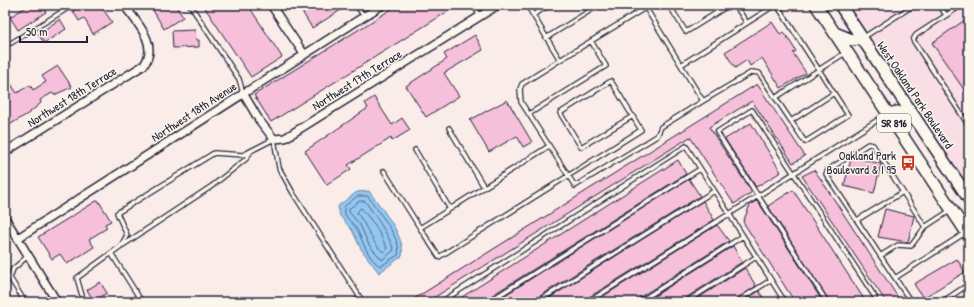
<svg xmlns="http://www.w3.org/2000/svg" width="974" height="307" font-family="'Patrick Hand',sans-serif">
	<rect width="100%" height="100%" fill="#faece9"/>
	<filter id="ink" filterUnits="userSpaceOnUse"><feTurbulence type="fractalNoise" baseFrequency=".025" numOctaves="2"/><feDisplacementMap in="SourceGraphic" scale="8" xChannelSelector="R" yChannelSelector="G"/><feConvolveMatrix kernelMatrix="1 2 1 2 8 2 1 2 1" color-interpolation-filters="sRGB"/></filter>
	<g filter="url(#ink)">
		<path fill="#f9dfe5" d="M848,5H969V189Z"/>
		<path fill="#93c7f1" stroke="#6685a8" d="M369,191C380,207 406,236 402,256L379,273L361,249L352,230L340,216L338,206L357,192Z"/>
		<g fill="none" stroke-linecap="round" stroke-linejoin="round">
			<path stroke="#4f6484" stroke-width="1" d="M358,196H368C376,209 403,240 398,255L381,266C368,261 363,240 356,228C351,221 343,217 344,207Z
				M360,201H365C376,217 387,232 394,250L382,260L369,245L360,225L349,212V209Z
				M361,208L375,225L387,248L384,252C375,249 365,222 357,213Z"/>
		</g>
		<path fill="#f6c0db" stroke="#22223b" d="M29,5H42L46,12L18,30L10,17Z
			M83,5H100L112,22L93,34L84,18L79,21L73,11Z
			M150,5H175L183,17L164,29Z
			M203,5H248L282,57L251,77Z
			M298,5H349L312,28Z
			M398,5H458L271,122L254,95Z
			M969,17V97L932,43Z
			M60,19L66,29L44,43L38,34Z
			M772,22L780,34L784,32L796,51L793,53L806,73L781,88L762,58L750,66L747,60L735,68L725,52Z
			M195,30L196,40H199V47L173,48L172,31Z
			M475,35L483,50L444,73L459,96L426,117L406,86L447,59L444,54Z
			M58,66L72,87L54,95L52,93L40,100L41,103L29,113L11,124L5,116V75L17,93L30,85L33,90L46,82L42,76Z
			M757,84L805,156L793,163L752,101L709,127L751,191V193L734,204L690,137L427,302H409Z
			M374,97L392,125L402,118L410,130L392,141L391,138L348,165L351,169L327,185L305,151L368,108L365,103Z
			M507,100L532,142L523,147L517,136L489,152L470,120Z
			M751,123L781,172L756,187L725,139Z
			M854,157L881,164L874,193L844,186L851,159Z
			M678,160L686,174L486,299L485,302H454Z
			M814,170L820,178L901,302H886L802,176Z
			M689,179L700,196L535,299L534,302H494Z
			M793,190L864,299L859,302H830L768,206Z
			M98,200L111,221L105,224L107,228L89,239L94,247L67,264L60,254L52,259L38,237Z
			M703,201L714,220L586,299L585,302H543Z
			M756,201L759,203L823,302H795L743,222L750,205Z
			M885,209L914,216L908,242L878,237Z
			M717,225L729,241L637,299L636,302H594Z
			M733,246L742,262L684,299L683,302H645Z
			M957,259L965,272L923,298L914,284Z
			M745,268L756,286L733,302H692Z
			M100,282L107,293L94,301L87,290Z
			M759,291L766,302H742Z"/>
		<g fill="none" stroke-linecap="round" stroke-linejoin="round">
			<g stroke="#22223b" stroke-width="6">
				<path id="lane" d="M190,5L239,79L243,93
					M356,5L364,16
					M473,5L480,16
					M527,5L533,15L550,5
					M644,5L703,101L752,72L759,73L805,142L848,115L777,5
					M669,5L686,32L729,5
					M735,5L747,23
					M939,5L946,15
					M962,5L916,35L913,40L969,126
					M533,15L560,60L650,5
					M864,37L914,5
					M546,38L599,5
					M11,43L73,5
					M560,60L522,84L520,89L521,102L575,186L657,136L661,127L703,101
					M681,65L775,5
					M775,98L845,53
					M529,114L606,66L591,41
					M791,121L834,93
					M449,128L484,187
					M549,146L420,228L439,257L641,130L611,81L560,113L581,147L633,116
					M415,150L450,209
					M384,171L420,228
					M857,220L903,192
					M123,245L212,186L246,159L251,151
					M111,253L142,302
					M880,256L898,245L911,246L925,227
					M895,278L965,233
					M25,302L10,278L13,269L29,255
					M86,302L83,299L77,278L121,246L127,235L117,213L214,153L243,155L274,139L279,168L293,193L363,302
					M354,302L360,298
					M441,302L686,146L785,302
					M488,302L700,169
					M537,302L714,191
					M588,302L758,196L717,132L752,110L875,297L874,302
					M639,302L743,236
					M686,302L756,257
					M736,302L771,280
					M827,302L758,196L887,114
					M911,302L826,174L828,170L868,144L873,145L925,227L951,210
					M942,302L969,284"/>
			</g>
			<g stroke="#22223b" stroke-width="10">
				<path id="street" d="M271,5L304,54
					M243,93L259,120L274,139L285,138L498,5
					M5,152L144,65C159,44 137,23 124,5
					M5,218L57,302
					M18,238L382,5"/>
			</g>
			<g stroke="#22223b" stroke-width="14">
				<path id="primary" d="M816,5L969,236
					M840,5L969,199
					M835,33L852,40L862,38
					M888,114L898,112L916,121"/>
			</g>
			<use href="#lane" stroke="#fbf7ec" stroke-width="3.5"/>
			<use href="#street" stroke="#fbf7ec" stroke-width="7"/>
			<use href="#primary" stroke="#fbf7ec" stroke-width="11"/>
		</g>
	</g>
	<defs>
		<g id="bus-bare" transform="scale(1.2)"><path d="M-5-6H5V4H4V6H2V4H-2V6H-4V4H-5ZM-3.5-4V0h7V-4ZM-3.5 1.2v1.5H-2V1.2ZM2 1.2v1.5H3.5V1.2Z" fill="#c8321e" stroke="#fbf7ec" stroke-width="2.5" paint-order="stroke"/></g>
	</defs>
	<g fill-rule="evenodd">
		<use href="#bus-bare" x="908" y="163"/>
	</g>
	<g text-anchor="middle" stroke-width="3" stroke-linejoin="round" paint-order="stroke">
		<rect fill="#fbf7ec" stroke="#636270" stroke-width="1" x="877" y="114" width="34" height="18" rx="3"/>
		<g font-size="11" font-weight="bold" fill="#22223b">
			<text x="894" y="127">SR 816</text>
		</g>
		<g font-size="12" fill="#22223b" stroke="#fbf7ec">
			<text transform="translate(357 80) rotate(-32)" y="4">Northwest 17th Terrace</text>
			<text transform="translate(915 95) rotate(56)" y="4">West Oakland Park Boulevard</text>
			<text transform="translate(72 97) rotate(-32)" y="4">Northwest 18th Terrace</text>
			<text transform="translate(194 112) rotate(-33)" y="4">Northwest 18th Avenue</text>
		</g>
		<g font-size="12" fill="#22223b" stroke="#fbf7ec" text-anchor="end">
			<text x="896" y="160">Oakland Park<tspan x="896" dy="14">Boulevard &amp; I 95</tspan></text>
		</g>
	</g>
	<rect width="974" height="307" fill="none" stroke="#fbf7ec" stroke-width="20"/>
	<rect x="10" y="10" width="954" height="287" fill="none" stroke="#22223b" stroke-width="1.5" filter="url(#ink)"/>
	<path d="M20 36v6h67v-6" fill="none" stroke="#22223b" stroke-width="2"/>
	<text x="26" y="36" font-size="12" fill="#22223b" stroke="#fbf7ec" stroke-width="3" paint-order="stroke">50 m</text>
</svg>
